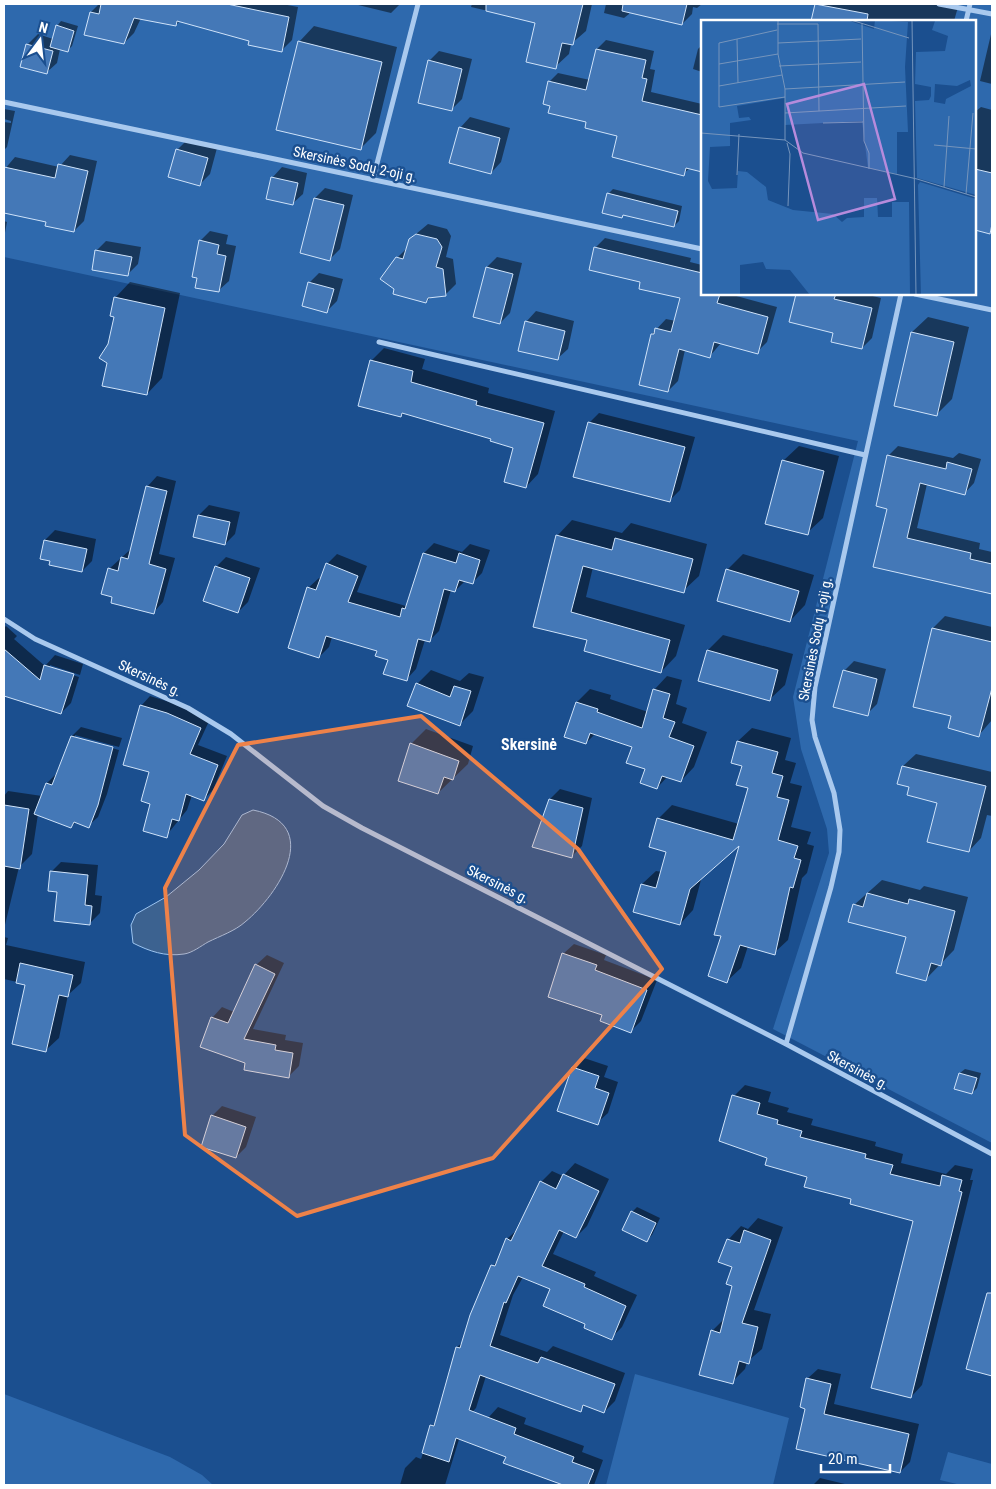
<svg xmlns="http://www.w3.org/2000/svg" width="996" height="1489" font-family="'Roboto Condensed',sans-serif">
	<rect width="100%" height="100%" fill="#1b4f8f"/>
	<path fill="#2e69ad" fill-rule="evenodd" d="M4,4H992V1143L773,1029L829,853L827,829L801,749L793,697L858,441L4,257ZM702,21H975V294H702Z
		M635,1374L789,1418L773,1485H606Z
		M4,1394L170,1457L202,1475L213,1485H4Z
		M948,1452L992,1464V1485H961L940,1480Z"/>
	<path fill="#3c6290" stroke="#9cc4f0" d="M253,810C324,824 279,894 245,922C235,931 220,936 208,942C201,946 192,953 184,954C165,957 149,951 133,943L131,925L136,914L166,897L199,870L224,844L242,815Z"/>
	<path fill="#0007" d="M99,4H282L298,7L292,40L282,50L180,21L176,25L141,18L134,33L124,43L91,12Z
		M354,4H400L391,13Z
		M472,4H592L586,31L571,44L569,54L555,67L536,22L471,7Z
		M606,4H631L629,14L624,18L604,13Z
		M650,4H702L697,8L693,7L692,14L682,24L647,15Z
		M817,4H941L958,7L954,21H813Z
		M61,21L78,26L72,46L67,51L60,49L57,63L46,73L27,45L38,34L53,39L57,26Z
		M314,26L397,47L376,133L360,149L299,42Z
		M992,30V84L980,81Z
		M606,40L654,51L650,69L655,70L651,92L702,104V171L690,168L683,174L619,135L552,105L549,82L558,73L590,80L597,49Z
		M702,45V72L693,69L698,49Z
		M439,51L472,59L462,99L452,109L429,61Z
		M981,107L992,110V230L989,233L975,229V112Z
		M4,109L15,111L7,147L4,150V122L11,123V121L4,119Z
		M470,117L510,128L501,162L491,173L460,128Z
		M187,140L217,148L210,174L200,184L177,150Z
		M70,155L97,161L84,221L74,231L47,221L4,211V170L15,157L59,167Z
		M282,167L307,173L303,194L292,204L272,178Z
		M325,188L353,195L340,249L330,259L315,198Z
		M613,189L682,206L679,221L674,226L608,194Z
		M4,221L7,222L4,238Z
		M428,224L447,229L451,236L446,257L453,259L456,284L446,294L432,296L426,302L397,258L408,247L410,239Z
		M210,231L228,235L226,244L236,246L229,281L218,291L198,277L200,241Z
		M605,238L691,258L690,262L702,265V294H729L777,307L767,342L757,352L721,343L710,356L685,350L678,381L668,391L652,334L666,319L676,321L682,297L642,281L595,248Z
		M106,241L141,247L138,264L128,274L96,251Z
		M497,257L522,263L510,313L500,323L487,267Z
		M319,273L343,279L337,301L327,311L309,283Z
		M130,282L180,293L162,378L147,394L108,362L115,316V298Z
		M797,294H864L881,298L872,338L862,348L834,332L791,321Z
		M536,311L574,321L568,349L557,359L526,322Z
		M928,317L969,327L952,399L937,414L912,332Z
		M384,348L425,359L422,369L489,388L488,393L555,411L538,474L526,487L515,447L493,438L404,413L401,416L371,361Z
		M599,413L695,437L680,490L670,500L589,423Z
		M799,446L839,456L823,518L807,533L783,461Z
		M898,446L953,458L959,453L981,459L974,483L964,494L927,484L917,528L980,543L979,549L992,552V592L875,566L888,508V456Z
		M157,476L176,481L159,554L175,558L163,602L153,613L114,596L109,569L132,548L147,487Z
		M209,505L240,512L235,534L225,544L199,515Z
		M572,520L622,533L631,523L707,544L699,576L683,591L593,567L586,597L685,625L676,656L661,672L588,639L534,626L557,536Z
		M55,530L96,539L92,561L82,571L51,560L45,540Z
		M434,543L462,552L470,544L490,550L482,573L472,583L465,581L455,591L451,590L439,631L429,641L425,640L416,669L406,680L379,650L332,637L329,647L319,657L308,588L319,578L321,579L327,564L337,554L367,566L357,592L406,606L424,553Z
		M743,554L814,575L805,605L790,621L727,570Z
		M226,557L260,568L248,602L238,612L216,567Z
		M945,616L992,627V720L979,735L952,715L933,628Z
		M6,626L17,636L14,639L45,666L55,655L83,664L80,675L50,665V668L79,677L71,703L61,713L4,695V628Z
		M723,635L793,654L785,685L769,700L708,650Z
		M854,661L886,669L877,704L867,714L844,671Z
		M431,670L460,681L469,673L484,677L473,711L459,725L417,684Z
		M667,676L682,680L676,704L687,708L682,723L707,732L694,767L681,781L668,776L657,788L633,746L596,733L586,743L577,702L590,689L611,695L610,699L648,712L654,690Z
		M150,696L176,704L210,719L198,745L227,756L213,790L204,799L192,795L187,810L166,836L152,803L150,771L141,706Z
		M81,727L122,738L119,747L75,735V738L119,750L107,794L98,817L88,826L76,822L71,827L38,814L32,854L19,867L4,929V796L8,791L42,796L47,783L56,774L72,736Z
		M752,728L791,738L785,760L796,763L790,783L802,786L791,827L811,832L807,844L814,846L807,873L802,878L788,940L774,953L748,946L741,968L727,981L722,935L741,842L702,876L693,910L680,924L635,912L642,884L656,871L662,872L668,851L658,819L672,805L739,824L750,788L743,765L732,762L738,741Z
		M426,729L473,746L468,764L438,793L411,744Z
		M916,754L992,772V816L987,815L981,838L969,851L939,802L910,786L903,766Z
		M560,789L592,798L582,846L572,856L550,799Z
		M61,862L98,865L95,895L102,896L100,913L90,923L59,891L51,872Z
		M882,880L920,890L924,886L968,897L954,950L926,979L907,937L854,905Z
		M4,937L8,938L6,945L85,962L81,983L68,995L59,1038L46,1050L26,984L4,979Z
		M574,944L606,955L604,960L657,980L641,1021L630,1032L604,1014L563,954Z
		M267,955L284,963L253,1029L286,1035L285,1040L303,1043L299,1066L288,1077L246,1062L212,1018L222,1007L234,1012L256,965Z
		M584,1058L608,1066L604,1077L618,1082L608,1113L597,1123L573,1068Z
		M965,1069L981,1073L977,1088L972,1093L956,1088L960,1073Z
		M745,1085L771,1092L768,1102L789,1108L787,1112L813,1119L811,1125L876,1142L875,1146L903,1154L901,1163L946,1174L955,1165L973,1169L970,1180H973L922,1385L911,1397L914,1220L852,1198L769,1157L734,1096Z
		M222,1106L256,1117L246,1147L236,1157L212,1116Z
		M575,1163L609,1179L587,1226L576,1237L564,1231L553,1254L596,1272L594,1276L637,1295L622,1327L611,1338L587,1324L552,1288L523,1277L513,1295L500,1335L547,1352L553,1346L625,1373L615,1401L604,1412L585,1405L580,1410L486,1376L476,1408L465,1420L445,1485H400L405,1468L416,1457L421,1459L432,1426L437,1421L457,1347L463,1342L493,1266L499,1259L507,1239L519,1228L541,1182L552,1171L563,1176Z
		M637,1207L660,1218L652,1235L647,1240L632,1212Z
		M758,1218L783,1227L754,1310L771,1314L762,1349L747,1362L745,1369L732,1382L712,1331L725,1318L734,1285V1266L728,1240L741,1226L748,1229Z
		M989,1310L992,1311V1375L967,1368Z
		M818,1369L841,1374L834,1404L919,1424L910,1462L900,1472L806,1408L807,1379Z
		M498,1407L526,1418L524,1424L584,1446L582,1452L603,1460L594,1485H565L507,1456L488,1418Z
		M820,1478L849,1485H813Z"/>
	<path fill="#4478b7" stroke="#cfe3fa" d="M101,4H227L289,17L282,52L248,45L249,41L177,21L176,26L134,18L124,44L84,35L90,12L99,14Z
		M486,4H583L573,45L562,43L556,69L526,62L535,23L486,11Z
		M623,4H687L682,25L622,11Z
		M815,4L868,14L867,21H811Z
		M56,25L74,31L68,52L50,47Z
		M298,41L382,62L361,150L276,130Z
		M26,44L53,51L47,74L20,67Z
		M596,49L646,60L642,78L647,79L642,101L702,115V172L686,168L684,176L612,157L617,136L585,128L586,122L548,113L550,106L543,104L548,81L586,90Z
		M428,60L462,69L452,111L418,103Z
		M459,127L500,138L491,174L449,163Z
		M176,149L208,158L200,186L168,177Z
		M58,164L88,171L74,232L45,226L46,222L4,213V167L55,178Z
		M975,169L992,173V224L990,234L975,230Z
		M271,177L298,183L293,205L266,199Z
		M607,193L678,211L674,227L623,215L622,218L602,213Z
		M314,198L344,205L330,261L300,253Z
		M416,234L437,239L442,247L436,267L443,269L446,296L428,298L426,303L393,294L394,289L380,279L396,257L403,259L409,239Z
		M199,240L219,245L217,254L226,256L219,292L195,288L197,278L192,277Z
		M594,247L702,273V294H720L717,303L768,317L758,354L714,342L710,358L679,349L668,392L639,385L651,334H654L655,328L671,332L680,298L639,289L640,282L589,270Z
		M95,250L132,257L128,276L92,270Z
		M486,267L513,274L500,324L473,317Z
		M308,282L334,289L327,313L302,306Z
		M796,294H836L834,299L872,308L862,349L831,342L833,333L789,322Z
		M114,297L165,308L147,395L102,386L107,363L99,358L108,344L114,317L110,316Z
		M525,321L565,331L558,360L518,351Z
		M911,332L954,342L937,416L894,406Z
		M370,360L413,371L411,382L477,401L476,405L544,423L526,488L504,482L513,448L490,441L491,439L402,413L401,417L358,406Z
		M588,422L685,447L670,502L573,477Z
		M887,455L946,469L947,462L972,469L965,495L920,483L907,538L971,553L970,559L992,564V594L873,567L887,509L876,506Z
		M782,460L824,471L808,535L765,524Z
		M146,486L167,491L149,564L166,569L154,614L111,603L112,597L101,594L108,568L118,571L121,557L128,559Z
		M198,515L230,522L225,545L193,537Z
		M556,535L612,550L615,538L693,559L684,593L583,566L571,612L670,640L661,673L584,651L587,640L533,627Z
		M44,540L87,549L82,572L49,565L50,561L40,559Z
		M423,553L456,563L459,553L480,560L473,584L459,580L455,592L444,589L430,642L418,639L407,681L383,674L388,660L375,656L377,651L326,636L319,658L288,648L307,587L316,590L326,563L358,576L348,602L400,617L402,608L405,609Z
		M215,566L250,578L238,613L203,601Z
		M726,569L799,591L790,622L717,601Z
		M932,628L992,642V688L979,737L948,728L951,716L913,707Z
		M4,649L40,680L44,665L74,674L61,714L4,696Z
		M707,650L778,670L770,701L698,681Z
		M843,670L877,679L868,716L833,707Z
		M416,683L450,697L454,686L471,691L460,726L407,706Z
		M653,689L670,694L663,718L675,722L669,737L694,746L681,782L662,776L657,789L640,783L645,769L626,763L632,747L590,733L586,744L564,737L576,702L598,709L597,712L642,728Z
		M140,705L167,713L201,728L190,754L218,765L204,801L186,794L179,821L172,819L167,838L143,831L150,804L141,801L149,772L123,765Z
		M71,736L113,747L98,805L89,828L74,822L71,828L34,814L46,783L52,785Z
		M737,741L778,752L772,773L783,776L777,797L789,800L778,840L798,846L794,858L801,860L793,888L790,887L775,955L740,945L727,983L708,976L721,936L714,935L739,846L690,889L680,925L633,912L641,884L656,888L666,852L649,847L657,818L733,840L748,788L736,785L742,766L731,763Z
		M410,743L459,761L453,780L444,777L438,794L398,781Z
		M902,766L986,786L969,852L927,842L937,803L907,795L909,787L897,784Z
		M549,799L583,808L572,858L532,847Z
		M4,805L29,809L20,869L4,866Z
		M50,871L88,875L85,905L92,906L90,925L54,921L57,892L48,891Z
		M867,893L908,904L909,899L955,911L941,966L931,963L926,981L896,973L906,937L848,922L853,904L863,907Z
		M562,953L597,965L595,970L647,990L631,1033L600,1021L602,1015L548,997Z
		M20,963L73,975L68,997L59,995L46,1052L12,1044L25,985L16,983Z
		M255,964L275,974L244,1039L276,1045L275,1050L293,1053L289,1078L244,1070L245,1063L200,1047L211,1017L228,1023Z
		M572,1067L599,1076L595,1088L609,1093L598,1125L557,1111Z
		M959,1073L977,1078L972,1094L954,1089Z
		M732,1095L760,1103L757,1114L778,1120L777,1124L802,1131L800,1137L866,1154L865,1158L893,1165L890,1174L940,1186L942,1175L962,1180L959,1191L962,1192L911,1398L871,1388L913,1221L850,1204L851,1199L804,1187L807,1177L765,1165L767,1158L719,1141Z
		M211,1115L246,1127L236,1158L201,1147Z
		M563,1174L599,1191L576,1238L559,1230L542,1266L585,1284L584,1287L626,1306L612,1340L584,1328L585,1324L543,1306L550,1289L518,1276L506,1303L504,1302L490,1346L538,1363L541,1357L615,1384L604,1413L583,1405L581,1412L480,1375L469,1410L516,1428L514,1434L574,1457L572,1462L594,1470L588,1485H563L503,1463L506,1457L456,1438L449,1462L422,1453L430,1425L434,1426L456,1347L460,1348L470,1315L491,1265L495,1266L506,1238L511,1241L540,1181L556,1189Z
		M631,1211L656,1223L647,1242L622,1230Z
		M744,1230L771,1240L742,1323L758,1327L749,1364L739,1361L733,1384L699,1375L711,1330L720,1333L732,1286L726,1284L732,1267L718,1262L727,1239L740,1243Z
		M987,1293H992V1376L966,1369Z
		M806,1378L831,1384L824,1414L909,1434L900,1473L796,1449L805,1409L800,1407Z"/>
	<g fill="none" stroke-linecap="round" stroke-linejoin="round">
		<path stroke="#a9c9ee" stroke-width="5" d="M939,4L992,14
			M966,21L970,4
			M4,102L702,249
			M373,179L418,4
			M915,294L992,310
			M379,342L865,455
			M4,619L35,639L188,708L231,734L323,806L362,828L786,1044L992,1154
			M786,1044L831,887L839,852L840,830L834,793L815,737L812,720L815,687L901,294"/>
	</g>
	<path fill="#ee8249" fill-opacity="0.2" stroke="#ee8249" stroke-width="4" stroke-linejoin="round" d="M421,716L578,849L662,969L493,1158L297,1216L185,1135L165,888L238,745Z"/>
	<g text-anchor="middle" stroke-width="5" stroke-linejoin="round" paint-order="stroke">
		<g font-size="14" fill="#fff" stroke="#1b4f8f">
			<text transform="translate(355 164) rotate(12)" y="5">Skersinės Sodų 2-oji g.</text>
			<text transform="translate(815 639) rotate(-79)" y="5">Skersinės Sodų 1-oji g.</text>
			<text transform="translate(150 678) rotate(25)" y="5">Skersinės g.</text>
			<text transform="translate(498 884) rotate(27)" y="5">Skersinės g.</text>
			<text transform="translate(858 1070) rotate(28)" y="5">Skersinės g.</text>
		</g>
		<g font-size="16" font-weight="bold" fill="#fff" stroke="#1b4f8f">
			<text x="529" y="750">Skersinė</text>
		</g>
	</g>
	<g transform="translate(701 20)">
		<rect width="275" height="275" fill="#1b4f8f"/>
		<path d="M0,0H146L173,9L174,0L207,2L204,47L207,112H196V154L167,148L161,101L84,105V78L36,86L38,98L48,97L50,100L29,103V126L9,127L7,161L11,169L36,168L37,151L46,152L65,167L67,180L92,190L132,194L141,202L146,198L163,197V178H176L177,197H191V182H208L209,275H109L89,250L65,249L62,242L39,245V275H0ZM239,0H275V175L216,158L214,81L228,80L230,76V67L214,64L215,32L244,31L247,16L231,10L234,1ZM269,60L270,66L245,79L244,84L233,82L234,64L256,66ZM219,162L275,179V275H220L217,165Z" fill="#2e69ad" fill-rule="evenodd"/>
		<path fill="none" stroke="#7695bc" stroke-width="1" d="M77,0V34L84,69V120M150,0L208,18M211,0L215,275M161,3L163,121L168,133V149M76,4H117L118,91M36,19L18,23V87L84,77M77,23L160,19M18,44L77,34M78,46L160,42M37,63L36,19L76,10M18,66L81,55M84,69L204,62M84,93L205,86M122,103L162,102M0,113L84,120M84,120L102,133L216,159L275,177M86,123L89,134L87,186M233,125L275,129M36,155L38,114M243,167L248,96M265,174L272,93"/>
		<path fill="#b68bdc" fill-opacity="0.15" stroke="#b68bdc" stroke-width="2.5" d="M163,64L194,179L117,200L86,84Z"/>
		<rect width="275" height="275" fill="none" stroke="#fff" stroke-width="2.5"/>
	</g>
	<rect width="996" height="1489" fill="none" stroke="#ffffff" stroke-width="10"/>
	<g transform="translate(40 40) rotate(15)" stroke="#1b4f8f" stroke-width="4" paint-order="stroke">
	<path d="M0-4L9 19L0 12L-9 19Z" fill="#ffffff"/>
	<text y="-8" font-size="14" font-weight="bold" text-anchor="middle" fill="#ffffff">N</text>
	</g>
	<path d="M821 1464v8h69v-8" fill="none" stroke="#ffffff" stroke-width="2.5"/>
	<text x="828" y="1464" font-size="15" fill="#ffffff" stroke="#1b4f8f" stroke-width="4" paint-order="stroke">20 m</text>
</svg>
